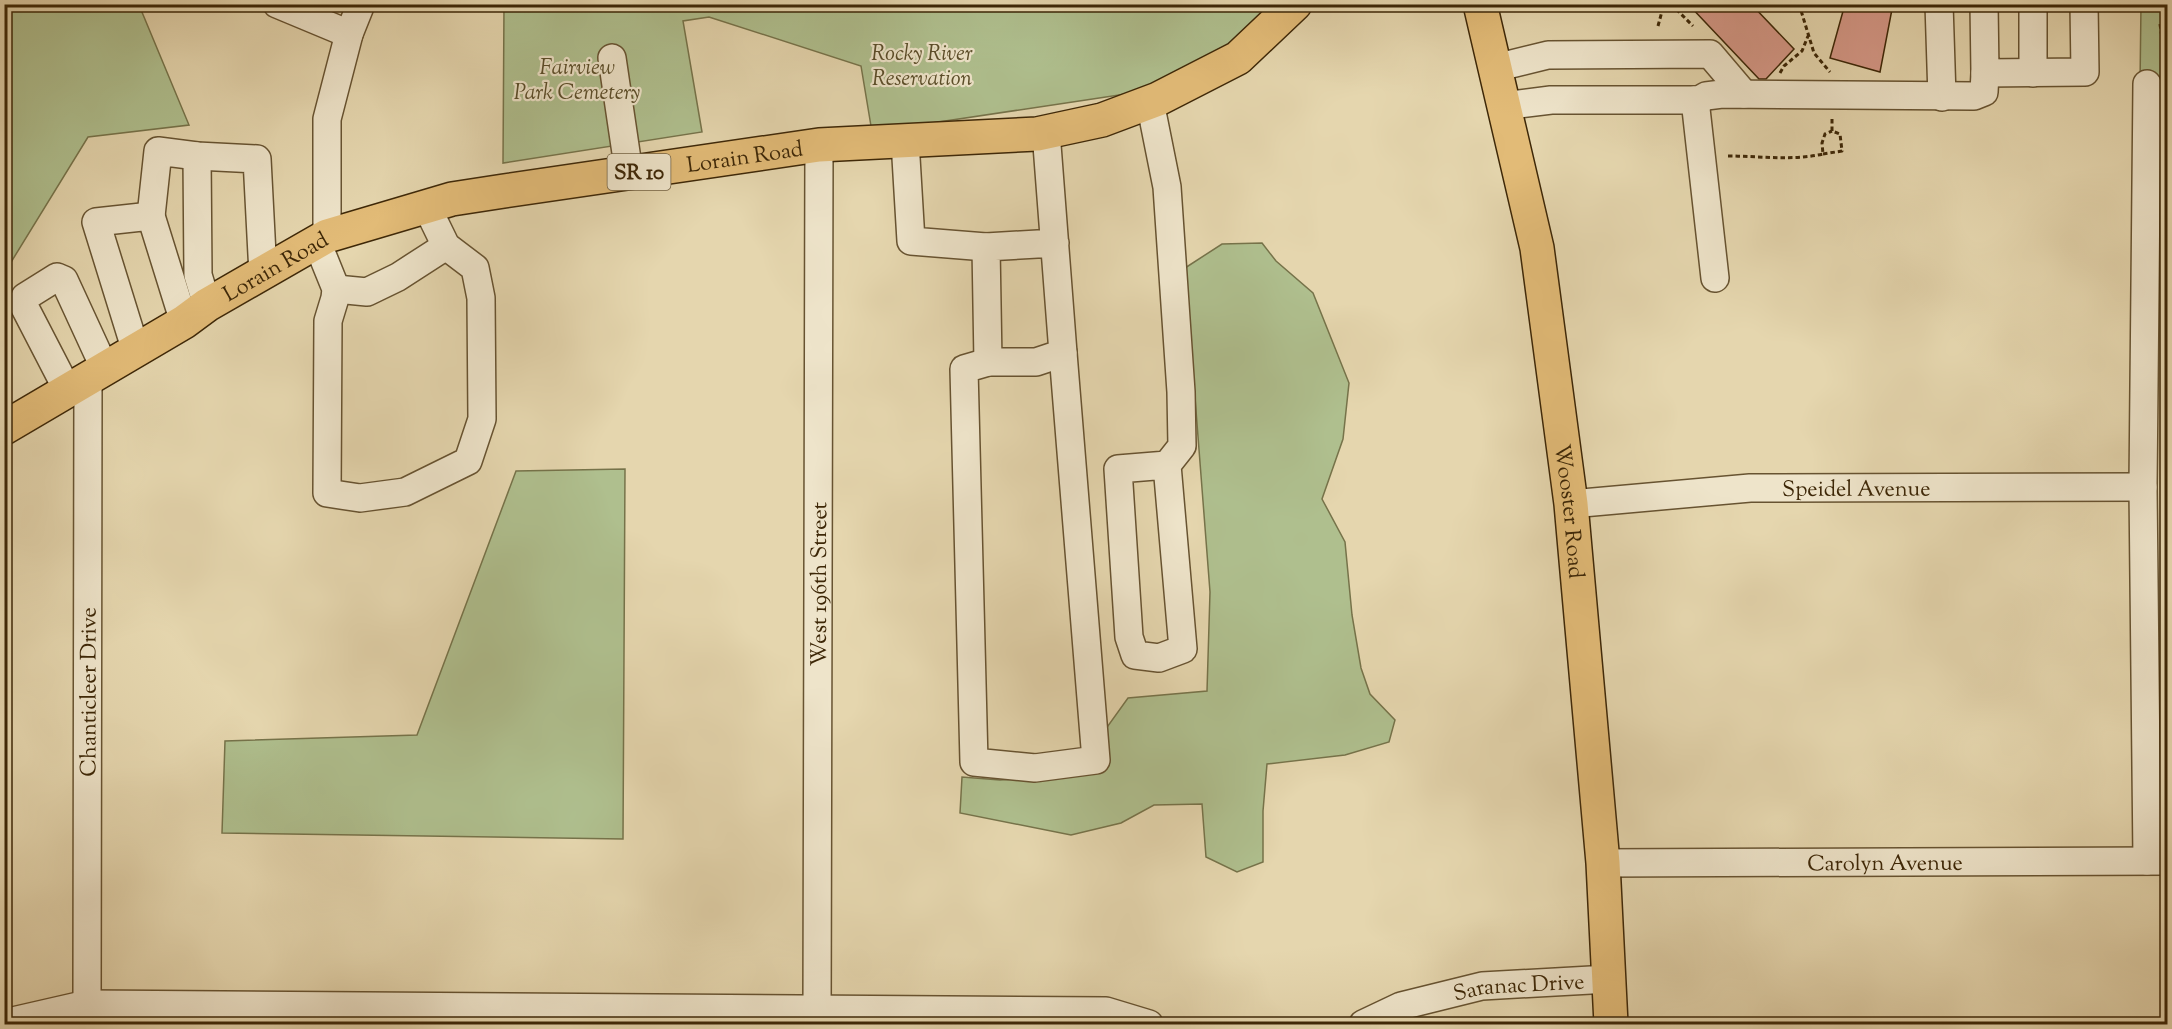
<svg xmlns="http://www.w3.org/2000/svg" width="2172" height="1029" font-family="'Sorts Mill Goudy',serif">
	<rect width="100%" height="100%" fill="#e5d6ae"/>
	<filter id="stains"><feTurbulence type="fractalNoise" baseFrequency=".00333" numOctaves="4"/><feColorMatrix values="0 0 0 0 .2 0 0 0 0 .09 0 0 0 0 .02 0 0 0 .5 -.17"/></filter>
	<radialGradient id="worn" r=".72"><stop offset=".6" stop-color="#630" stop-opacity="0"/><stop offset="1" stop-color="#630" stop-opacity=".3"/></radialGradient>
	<path fill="#afbf8e" stroke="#76734a" stroke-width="1.5" d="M4,5H139L189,125L88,137L5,272Z
		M504,5H1275L1179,86L872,132L861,66L709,17L683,21L702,132L503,163Z
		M2141,5H2167V84H2140Z
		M1262,243L1276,261L1313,293L1349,383L1343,439L1322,499L1345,542L1352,615L1361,668L1370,694L1395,720L1389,742L1345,755L1267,764L1263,811V862L1237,872L1206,857L1202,804L1154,805L1121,823L1071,835L960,813L962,777L1000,780L1097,773L1105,730L1128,698L1207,691L1210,592L1185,268L1222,244Z
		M625,469L623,839L222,833L225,741L417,735L516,471Z"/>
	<path fill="#d49786" stroke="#3d2707" stroke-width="1.5" d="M1688,4H1751L1794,49L1766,79H1759Z
		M1845,4H1893L1880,72L1830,58Z"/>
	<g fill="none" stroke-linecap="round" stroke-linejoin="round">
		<g stroke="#675331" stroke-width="30">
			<g id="minor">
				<path d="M277,4L349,34"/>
				<path d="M1939,4L1942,97"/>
				<path d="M1984,4L1985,73L2085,72L2084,4"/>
				<path d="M612,58L629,173"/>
				<path d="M1495,68L1548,55L1710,54L1744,94"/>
				<path d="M2033,73V4"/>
				<path d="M2147,84L2143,487L2147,861"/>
				<path d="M1695,100L1715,278"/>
				<path d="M1150,102L1167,187L1181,392L1182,446L1167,465L1183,649L1159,658L1135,655L1129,637L1118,469L1167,465"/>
				<path d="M1504,106L1551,100H1699L1706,96L1722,94L1974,96L1984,92L1985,73"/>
				<path d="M1046,132L1063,353L1036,362H988L986,247L1055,243"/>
				<path d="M905,141L911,241L986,247"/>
				<path d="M197,156L198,275L207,305"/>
				<path d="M151,216L158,151L197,156L257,159L263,274"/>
				<path d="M327,236V119L349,34L361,4"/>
				<path d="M317,242L336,289L335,298L328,321L327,493L360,498L405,492L468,461L482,419L481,298L475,268L446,246L427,207"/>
				<path d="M336,289L367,292L398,277L446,246"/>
				<path d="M136,351L96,222L151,216L184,322"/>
				<path d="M988,362L964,369L974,762L1035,768L1096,760L1063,353"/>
				<path d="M68,391L23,304L25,297L57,277L64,280L105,369"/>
				<path id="s1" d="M1571,504L1750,488L2143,487"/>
				<path id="s2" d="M1603,863L2168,861"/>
				<path id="s3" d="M87,1004L88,379"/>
				<path d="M4,1023L87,1004L1106,1011L1149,1024"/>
				<path id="s4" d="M817,1024L819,145"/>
				<path id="s5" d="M1363,1024L1401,1006L1482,986L1609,979"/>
			</g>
		</g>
		<g stroke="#3d2707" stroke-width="36">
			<g id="major">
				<path id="s6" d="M1480,4L1537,248L1571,504L1603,863L1611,1024"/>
				<path id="s7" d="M4,428L184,322L207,305L327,236L452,199L504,191L819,145L1037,134L1102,120L1158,99L1238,58L1295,4"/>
			</g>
		</g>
		<path stroke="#3d2707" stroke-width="3" stroke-dasharray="4.5 3" stroke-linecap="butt" d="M1671,4L1693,26
			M1799,4L1814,53L1830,72
			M2160,24L2162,38L2168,49
			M1658,26L1664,4
			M1780,73L1784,66L1802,51L1808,36
			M1832,131V118
			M1823,154L1842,151L1840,134L1832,131
			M1728,156C1760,156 1792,161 1823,154L1822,143L1825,134L1832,131"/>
		<use href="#minor" stroke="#eee4ca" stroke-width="27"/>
		<use href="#major" stroke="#e2bb77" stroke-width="33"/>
	</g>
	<g text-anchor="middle" stroke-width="4.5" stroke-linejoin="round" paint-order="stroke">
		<rect fill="#eee4ca" stroke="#726042" stroke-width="1.5" x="607.5" y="154" width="63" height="36" rx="4.5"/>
		<g font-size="21" font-weight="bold" fill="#3d2707">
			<text x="639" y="179">SR 10</text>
		</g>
		<g font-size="22" font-style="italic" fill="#5a4d29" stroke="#eee4ca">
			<text x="922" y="60">Rocky River<tspan x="922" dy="25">Reservation</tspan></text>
			<text x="577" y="74">Fairview<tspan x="577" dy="25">Park Cemetery</tspan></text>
		</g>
		<g font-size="22" fill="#3d2707" stroke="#eee4ca">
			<text dy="8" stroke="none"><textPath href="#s7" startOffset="802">Lorain Road</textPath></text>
			<text dy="8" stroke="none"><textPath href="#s7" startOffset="316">Lorain Road</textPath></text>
			<text dy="8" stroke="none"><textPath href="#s1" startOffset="286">Speidel Avenue</textPath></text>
			<text dy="8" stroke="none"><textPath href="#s6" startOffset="516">Wooster Road</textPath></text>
			<text dy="8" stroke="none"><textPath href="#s4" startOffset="440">West 196th Street</textPath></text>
			<text dy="8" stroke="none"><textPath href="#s3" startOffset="312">Chanticleer Drive</textPath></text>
			<text dy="8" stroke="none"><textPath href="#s2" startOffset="282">Carolyn Avenue</textPath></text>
			<text dy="8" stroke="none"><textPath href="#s5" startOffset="162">Saranac Drive</textPath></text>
		</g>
	</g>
	<rect width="2172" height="1029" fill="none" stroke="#e5d6ae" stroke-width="24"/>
	<rect x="6" y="6" width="2160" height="1017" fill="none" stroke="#3d2707" stroke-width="3"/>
	<rect x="12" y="12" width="2148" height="1005" fill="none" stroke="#3d2707" stroke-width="1.5"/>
	<rect width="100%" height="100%" filter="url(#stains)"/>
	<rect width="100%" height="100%" fill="url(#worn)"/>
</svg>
